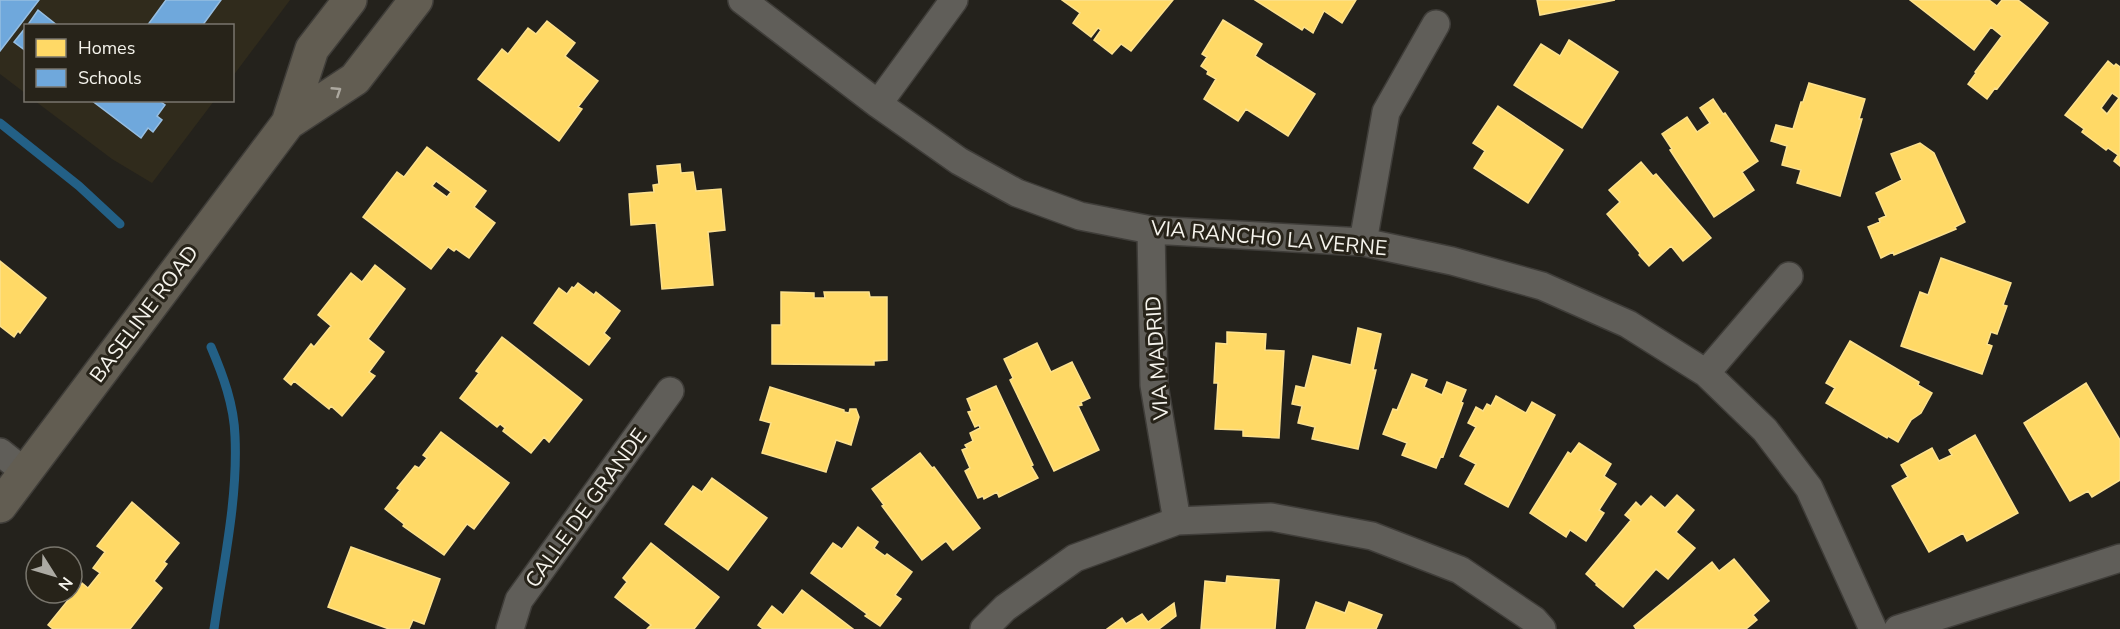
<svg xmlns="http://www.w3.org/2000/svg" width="2120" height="629" font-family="'Nunito Sans',sans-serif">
	<rect width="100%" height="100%" fill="#24221c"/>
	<path fill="#302b1c" d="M0,0H290L233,76L232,26H26L25,93L0,74Z
		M35,101H214L152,183L112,159Z"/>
	<path fill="#ffd966" stroke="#fce18e" stroke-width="1.5" fill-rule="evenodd" d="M1062,0H1173L1131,51L1121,44L1112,54L1094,40L1101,30L1098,28L1091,37L1073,23L1080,13Z
		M1255,0H1356L1342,23L1324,11L1313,33L1304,27L1302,30Z
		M1537,0H1615L1540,15Z
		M1910,0H1989L1997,6L2002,0H2018L2048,23L1997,89L1995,88L1987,99L1968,84L1976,73L1975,72L2002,36L1991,27L1974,50Z
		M1223,20L1262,44L1255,56L1315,94L1288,136L1246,109L1238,121L1204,99L1216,79L1207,74L1208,71L1201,66L1207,57L1202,54Z
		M547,21L575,43L565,56L598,81L578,107L582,109L559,141L478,79L502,49L508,54L528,28L536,34Z
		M1569,40L1618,72L1582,128L1514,85L1541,44L1560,56Z
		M2108,61L2114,66L2116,64L2120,67V166L2114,161L2118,155L2108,148L2106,150L2082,132L2084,129L2065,115ZM2112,93L2119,98L2107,114L2101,108Z
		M1809,83L1865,99L1859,119H1862L1840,196L1797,183L1801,170L1782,165L1787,146L1771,141L1776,125L1793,129L1801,102H1803Z
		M1713,99L1723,114L1725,113L1758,161L1742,172L1754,190L1714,217L1670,150L1672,149L1662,134L1687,117L1697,132L1710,123L1700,108Z
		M1498,106L1563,150L1528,203L1474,168L1485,151L1473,143Z
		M1920,143L1934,153L1965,222L1955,227L1956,229L1894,255L1893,252L1881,258L1868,227L1880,222L1879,219L1886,216L1876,193L1902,180L1891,154Z
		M427,147L486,191L474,207L495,223L469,258L456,249L454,251L448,247L431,269L363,217L397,172L404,177ZM436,181L451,192L447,197L432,186Z
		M1641,162L1653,176L1656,174L1711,238L1683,261L1671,246L1649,266L1639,255L1640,253L1607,214L1620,202L1609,190Z
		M680,164L681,173L693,172L696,191L721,189L725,230L708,232L713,285L662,289L656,223L631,225L629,194L654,192L653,185L659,184L657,166Z
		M1941,258L2011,283L2003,305L2007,306L1997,334L1991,332L1987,344L1992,346L1982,374L1901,346L1920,292L1928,295Z
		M0,261L46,298L20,333L18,331L14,337L0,326Z
		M375,265L405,289L368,339L384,352L369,372L375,376L342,416L331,406L329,409L294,381L291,385L284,379L311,344L314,347L331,326L318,315L351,273L362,282Z
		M578,283L594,295L596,292L620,311L604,333L610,338L589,365L534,323L559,288L567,294L572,287L574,288Z
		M781,292L814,293V298H825L824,292H869L870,297H887V360L874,361V365L772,364V325H781Z
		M1358,328L1381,334L1373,370H1376L1358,449L1312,439L1315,427L1298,423L1302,406L1292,404L1296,386L1305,388L1313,356L1351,365Z
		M1227,332L1266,334L1265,350L1284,351L1279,438L1243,436V430L1215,429L1218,383H1214L1216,343L1227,344Z
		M502,337L582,400L549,442L544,437L531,453L503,431L505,428L500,424L497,427L460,398L479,373L476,371Z
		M1850,341L1919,382L1918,385L1932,393L1921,413L1911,420L1898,442L1888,436L1887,438L1826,403L1835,388L1826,383Z
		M1037,343L1051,372L1072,362L1090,398L1081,402L1082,405L1078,406L1099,450L1054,471L1010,380L1013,378L1004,359Z
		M1412,374L1427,380L1424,387L1442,395L1447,382L1466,390L1461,402L1463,403L1443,457L1441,456L1436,468L1402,455L1407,443L1383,434L1393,409L1397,410Z
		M2086,383L2120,440V480L2092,497L2088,491L2070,501L2024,423Z
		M996,386L1033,465L1031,466L1038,478L999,497L997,492L984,499L983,496L978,498L965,471L970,468L962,450L967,448L965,445L973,441L970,433L980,428L979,425L975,427L968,412L972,411L967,399Z
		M770,387L844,410V412L849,413L850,409H856L859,417L851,445L836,440L826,472L762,453L771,423L760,420Z
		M1496,396L1526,413L1532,402L1555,415L1508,507L1465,484L1476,464L1460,456L1476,427L1468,423L1476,407L1483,411L1487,404L1491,406Z
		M441,432L509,483L474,529L467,524L444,555L403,526L404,524L385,509L400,490L397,488L415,466L419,468L427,458L423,455Z
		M1975,435L2018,513L1967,541L1963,533L1929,552L1892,486L1908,477L1901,465L1932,448L1939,461L1952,455L1949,450Z
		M1579,443L1611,464L1604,476L1616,484L1599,510L1604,513L1586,541L1570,530L1566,537L1530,513L1568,452L1571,454Z
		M920,453L932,468L934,467L980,528L953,550L946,541L922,560L882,506L884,505L872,489Z
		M712,478L767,518L728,570L665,524L693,486L702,492Z
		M1677,495L1694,510L1676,532L1695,548L1668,579L1656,569L1623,607L1596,585L1597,584L1586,574L1631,520L1625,515L1636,502L1641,507L1651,496L1665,508Z
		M132,502L179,543L164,562L167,564L154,581L162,588L130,629H53L48,625L82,583L88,588L100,573L93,568L105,552L97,546Z
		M858,527L878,542L874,548L885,556L887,554L912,572L895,595L901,599L880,626L865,616L867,614L811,573L833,543L842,549Z
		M651,543L719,597L694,629H647L651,625L615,597L627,582L623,578Z
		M351,547L440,579L424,624L413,620L409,629H389L328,607Z
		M1734,559L1769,601L1753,615L1757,620L1746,629H1636L1634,626L1712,562L1719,571Z
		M1227,576L1279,580L1275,629H1201L1205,581L1226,583Z
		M802,590L853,629H763L758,625L772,606L783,615Z
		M1316,602L1345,613L1349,602L1382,615L1376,629H1306Z
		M1174,603L1176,616L1159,629H1107L1122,618L1126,624L1142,614L1148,622Z"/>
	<path fill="#6fa8dc" stroke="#97bee1" stroke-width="1.5" d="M0,0H39L0,51Z
		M166,0H221L202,26H147Z
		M38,10L58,26H27Z
		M26,27V51L14,42Z
		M91,100H158L165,105L157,116L162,120L153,132L148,128L141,138Z"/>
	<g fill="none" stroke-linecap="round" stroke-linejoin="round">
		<path stroke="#236086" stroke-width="9" d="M0,123L79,186L120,224
			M211,347C223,375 234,405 235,436C238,500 223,566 214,629"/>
		<g stroke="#3f3d39" stroke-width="30">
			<path id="minor" d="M742,0L878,104L959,161L1017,193L1080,216L1151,230L1363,242L1452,261L1542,286L1628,324L1706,373L1765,430L1809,488L1873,629
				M878,104L954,0
				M1151,230L1154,385L1177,521
				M1363,242L1386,112L1436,24
				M1706,373L1789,276
				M0,452L25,472
				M510,629L519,600L670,391
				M984,629L1005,608L1075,558L1177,521L1271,517L1372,536L1460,570L1534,620L1542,629
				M1898,629L2120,558"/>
		</g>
		<g stroke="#3f3d39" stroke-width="36">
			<path id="primary" d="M288,123L355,79L416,0
				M0,506L288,123L312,49L350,0"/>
		</g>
		<use href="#minor" stroke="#605e59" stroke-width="27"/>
		<use href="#primary" stroke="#625d52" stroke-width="33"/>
	</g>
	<defs><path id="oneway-chevron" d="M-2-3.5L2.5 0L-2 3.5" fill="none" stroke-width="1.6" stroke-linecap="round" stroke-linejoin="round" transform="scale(1.5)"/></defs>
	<use stroke="#aca89f" href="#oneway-chevron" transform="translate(337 91) rotate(-33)"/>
	<g text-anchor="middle" stroke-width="6" stroke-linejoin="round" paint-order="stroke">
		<g font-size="21" fill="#f5f3ec" stroke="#272319">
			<text transform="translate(1269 238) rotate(5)" y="7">VIA RANCHO LA VERNE</text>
			<text transform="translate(144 314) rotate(-53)" y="7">BASELINE ROAD</text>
			<text transform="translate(1157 358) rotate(-94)" y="7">VIA MADRID</text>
			<text transform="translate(586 508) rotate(-54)" y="7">CALLE DE GRANDE</text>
		</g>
	</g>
	<rect x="24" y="24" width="210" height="78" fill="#272319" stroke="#79766d" stroke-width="1.5"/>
	<rect x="36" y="39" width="30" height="18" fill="#ffd966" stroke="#79766d" stroke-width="1.5"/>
	<text x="78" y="54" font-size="18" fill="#f5f3ec">Homes</text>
	<rect x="36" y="69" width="30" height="18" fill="#6fa8dc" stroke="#79766d" stroke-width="1.5"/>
	<text x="78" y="84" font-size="18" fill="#f5f3ec">Schools</text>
	<g transform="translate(54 575) rotate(127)"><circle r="28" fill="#272319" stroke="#79766d" stroke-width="1.5"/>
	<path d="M0-4.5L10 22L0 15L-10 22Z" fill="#acaaa3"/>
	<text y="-9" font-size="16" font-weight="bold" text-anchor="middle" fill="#f5f3ec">N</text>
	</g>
</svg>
